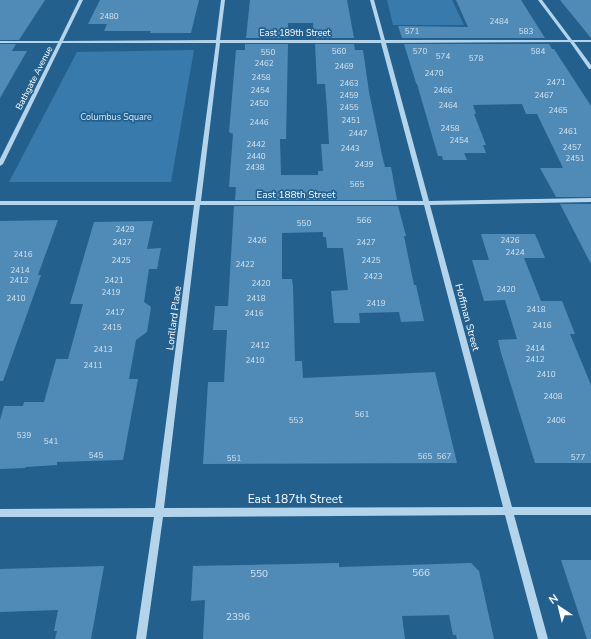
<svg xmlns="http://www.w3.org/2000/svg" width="591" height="639" font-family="'Nunito Sans',sans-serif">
	<rect width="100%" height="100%" fill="#24608e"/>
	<path fill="#387aab" d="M387,0H452L464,25H393Z
		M194,50L171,182H9L77,52Z"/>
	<path fill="#508bb7" d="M0,0H45L19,40H0Z
		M100,0H199L191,33H150L151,31H104L107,24H88Z
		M250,0H347L354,38H314L313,23H288V38H246Z
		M456,0H521L545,38H402L398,26L468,27Z
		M560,0H591V38Z
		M0,44H16L12,51H27L0,98Z
		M245,44H288L286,139H280L281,175H318V171H323L321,144H329L327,109L325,84H317L315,44H354L355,50H363L369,92L382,155L385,167H391L397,200H235L236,187H229L233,134L229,132L236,50H245Z
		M404,44H549L552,49H554L591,106V197H556L540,168H563L537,114H526L522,104L473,105L476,114H474L486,145H483L486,153H464L467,160H443L442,156H438L417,84L416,83Z
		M560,204H591V264Z
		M234,206H398L406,236H404L414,285H416L424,321L401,322L399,312L359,313L360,323H334L331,291L348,290L343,248H327L326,237H323V232L282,233V279H292L293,286L295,361H302L303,378L435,372L457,463L203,464L208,382H224L227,330H213L215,306H228Z
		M58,220L38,275H41L3,381H0V221Z
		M153,221L147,249L161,248L157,269H149L144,302L151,307L147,332L136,340L129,379H138L123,460L57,462V465L26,467L25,468L0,469V420L4,406H23L24,402H44L56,359H68L83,304H70L94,222Z
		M481,234H535L545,258H524L541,301H562L575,334H570L591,385V463H535L501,353L498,340L517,339L505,300L484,301L472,260H489Z
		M561,560H591V639H587Z
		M339,563V567L471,563L479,571L494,639H457L456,635H453L449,615L402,616L405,639H203L205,600L191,601L193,566Z
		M104,566L91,639H55L57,631H54L58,610L0,612V569Z"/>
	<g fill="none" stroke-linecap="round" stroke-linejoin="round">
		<path fill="#b3d4eb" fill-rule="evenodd" d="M79,0H83L63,41L216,40L221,0H225L220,40H381L370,0H374L385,40H568L538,0H542L572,40H591V42H574L591,65V69H589L570,42L386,43L429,201L591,198V202L430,205L512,507H591V515H514L548,639H538L505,515L163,517L146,639H136L154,517H0V509L155,508L194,205H0V201H195L216,43H62L3,164L0,166V159L58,43H0V41H59ZM220,43H381L423,201H201ZM200,205H424L503,507L164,508Z"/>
	</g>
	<g text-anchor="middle" stroke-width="3.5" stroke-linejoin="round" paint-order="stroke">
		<g font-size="8" fill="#d3e2ed">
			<text x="109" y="19">2480</text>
			<text x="499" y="24">2484</text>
			<text x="412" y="34">571</text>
			<text x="526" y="34">583</text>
			<text x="339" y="54">560</text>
			<text x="420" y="54">570</text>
			<text x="538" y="54">584</text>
			<text x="268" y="55">550</text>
			<text x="443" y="59">574</text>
			<text x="476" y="61">578</text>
			<text x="264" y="66">2462</text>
			<text x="344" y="69">2469</text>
			<text x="434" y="76">2470</text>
			<text x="261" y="80">2458</text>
			<text x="556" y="85">2471</text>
			<text x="349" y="86">2463</text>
			<text x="260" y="93">2454</text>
			<text x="443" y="93">2466</text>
			<text x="349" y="98">2459</text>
			<text x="544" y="98">2467</text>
			<text x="259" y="106">2450</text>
			<text x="448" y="108">2464</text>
			<text x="349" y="110">2455</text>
			<text x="558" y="113">2465</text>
			<text x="351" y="123">2451</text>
			<text x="259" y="125">2446</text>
			<text x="450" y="131">2458</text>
			<text x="568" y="134">2461</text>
			<text x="358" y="136">2447</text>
			<text x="459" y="143">2454</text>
			<text x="256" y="147">2442</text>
			<text x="572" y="150">2457</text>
			<text x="350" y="151">2443</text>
			<text x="256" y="159">2440</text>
			<text x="575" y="161">2451</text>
			<text x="364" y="167">2439</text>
			<text x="255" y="170">2438</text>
			<text x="357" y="187">565</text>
			<text x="364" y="223">566</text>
			<text x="304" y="226">550</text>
			<text x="125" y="232">2429</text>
			<text x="257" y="243">2426</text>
			<text x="510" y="243">2426</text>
			<text x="122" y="245">2427</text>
			<text x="366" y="245">2427</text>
			<text x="515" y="255">2424</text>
			<text x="23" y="257">2416</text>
			<text x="121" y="263">2425</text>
			<text x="371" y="263">2425</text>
			<text x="245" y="267">2422</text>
			<text x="20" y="273">2414</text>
			<text x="373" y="279">2423</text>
			<text x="19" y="283">2412</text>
			<text x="114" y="283">2421</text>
			<text x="261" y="286">2420</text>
			<text x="506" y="292">2420</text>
			<text x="111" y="295">2419</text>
			<text x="16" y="301">2410</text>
			<text x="256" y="301">2418</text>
			<text x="376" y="306">2419</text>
			<text x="536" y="312">2418</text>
			<text x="115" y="315">2417</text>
			<text x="254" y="316">2416</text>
			<text x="542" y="328">2416</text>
			<text x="112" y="330">2415</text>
			<text x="260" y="348">2412</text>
			<text x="535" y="351">2414</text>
			<text x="103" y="352">2413</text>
			<text x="535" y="362">2412</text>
			<text x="255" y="363">2410</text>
			<text x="93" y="368">2411</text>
			<text x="546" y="377">2410</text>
			<text x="553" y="399">2408</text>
			<text x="362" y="417">561</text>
			<text x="296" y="423">553</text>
			<text x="556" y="423">2406</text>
			<text x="24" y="438">539</text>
			<text x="51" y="444">541</text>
			<text x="96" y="458">545</text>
			<text x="425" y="459">565</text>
			<text x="444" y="459">567</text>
			<text x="578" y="460">577</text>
			<text x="234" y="461">551</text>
		</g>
		<g font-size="9" fill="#fff" stroke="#24608e">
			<text x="295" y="36">East 189th Street</text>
			<text transform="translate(34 78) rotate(-63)" y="3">Bathgate Avenue</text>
		</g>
		<g font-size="9" fill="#d8ebf8" stroke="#24608e">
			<text x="116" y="120">Columbus Square</text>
		</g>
		<g font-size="10" fill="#fff" stroke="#24608e">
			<text x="296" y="198">East 188th Street</text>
			<text transform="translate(468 317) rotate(75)" y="4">Hoffman Street</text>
			<text transform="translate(173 318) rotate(-83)" y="4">Lorillard Place</text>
		</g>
		<g font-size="10" fill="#d3e2ed">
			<text x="421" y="576">566</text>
			<text x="259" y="577">550</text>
			<text x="238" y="620">2396</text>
		</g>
		<g font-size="12" fill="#fff" stroke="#24608e">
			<text x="295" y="503">East 187th Street</text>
		</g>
	</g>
	<g transform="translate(559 607) rotate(325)" stroke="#24608e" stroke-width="3" paint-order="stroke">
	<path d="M0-3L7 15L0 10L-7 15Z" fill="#ffffff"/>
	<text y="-6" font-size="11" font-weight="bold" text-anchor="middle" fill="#ffffff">N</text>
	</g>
</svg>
